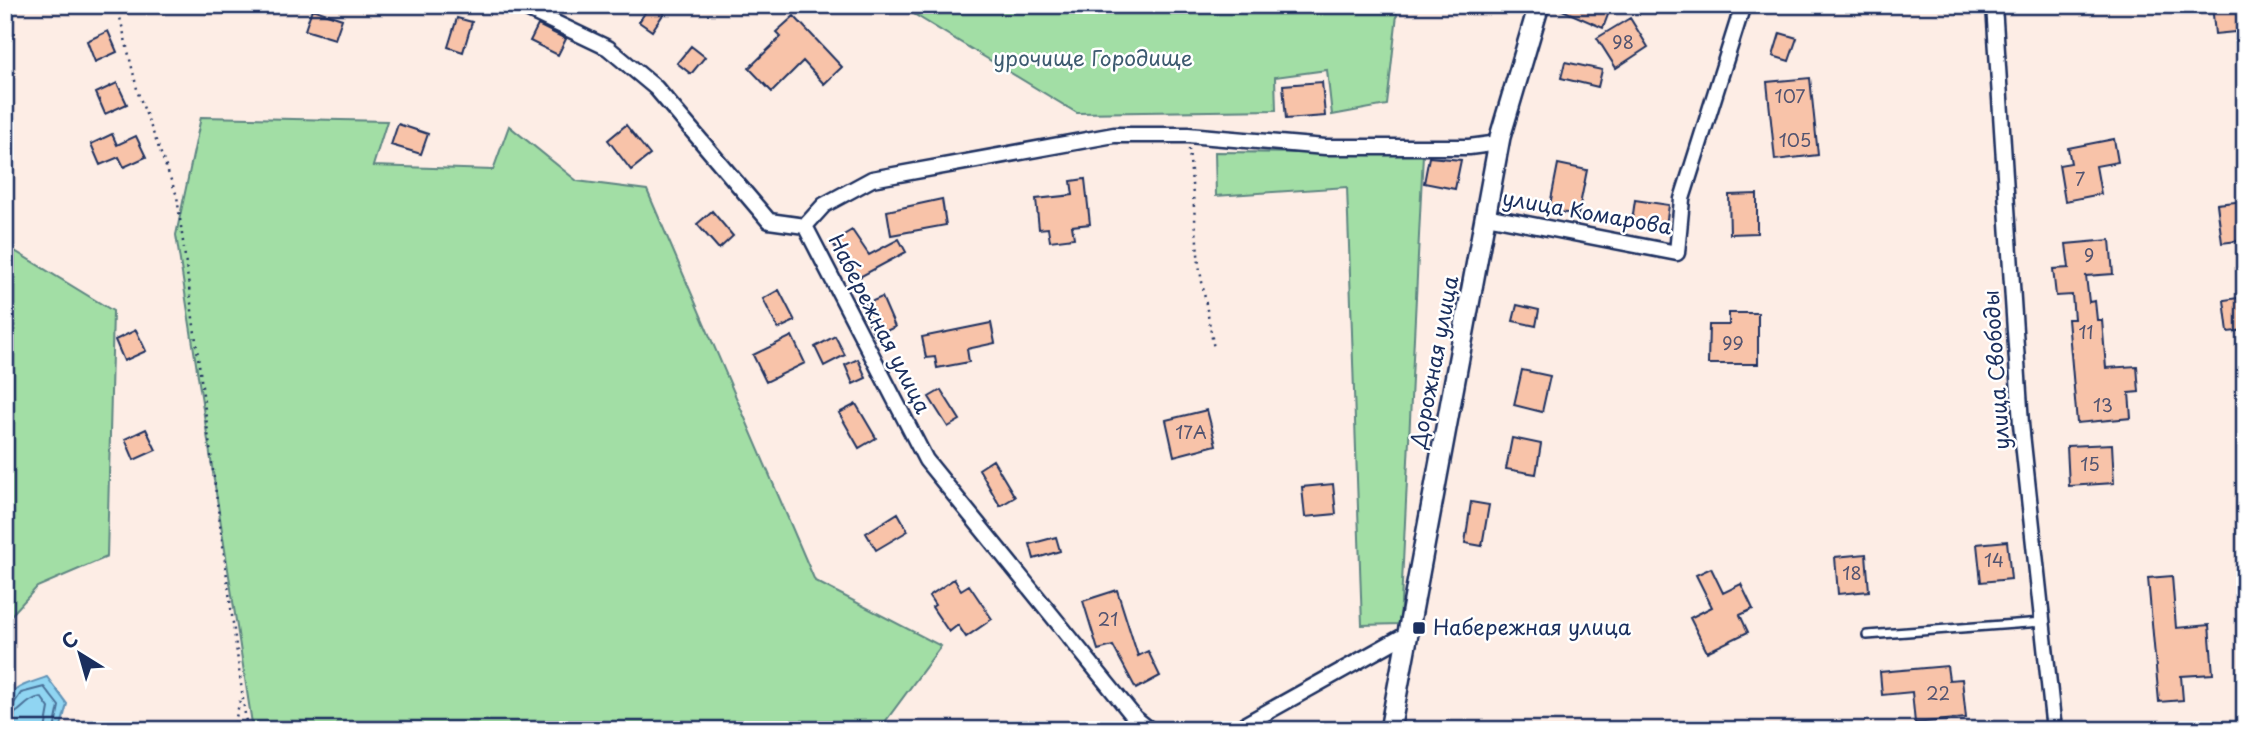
<svg xmlns="http://www.w3.org/2000/svg" width="2250" height="735" font-family="'Playpen Sans',sans-serif">
	<rect width="100%" height="100%" fill="#fdede5"/>
	<filter id="ink" filterUnits="userSpaceOnUse"><feTurbulence type="fractalNoise" baseFrequency=".0143" numOctaves="2"/><feDisplacementMap in="SourceGraphic" scale="14" xChannelSelector="R" yChannelSelector="G"/><feConvolveMatrix kernelMatrix="1 2 1 2 8 2 1 2 1" color-interpolation-filters="sRGB"/></filter>
	<g filter="url(#ink)">
		<path fill="#a2dea5" stroke="#5e8682" stroke-width="2" d="M899,5H1398L1387,105L1332,115L1327,70L1275,77L1276,110L1077,113Z
			M201,117L387,121L373,166L493,170L509,126L577,181L647,190L815,581L941,646L879,730H253L176,235Z
			M1215,152L1423,154L1400,624L1362,625L1347,187L1216,196Z
			M5,245L113,311L107,557L37,587L5,622Z"/>
		<path fill="#90d5f2" stroke="#6193b7" stroke-width="2" d="M47,677L67,704L60,730H5C5,690 11,689 47,677Z"/>
		<g fill="none" stroke-linecap="round" stroke-linejoin="round">
			<path stroke="#4a7199" stroke-width="2" d="M5,707L13,705L21,693L44,687L59,706L54,730
				M5,716C22,715 23,700 41,697L49,708L45,730"/>
		</g>
		<path fill="#f8c3a9" stroke="#1b2f5e" stroke-width="2" d="M650,5L664,13L652,31L639,22Z
			M1551,5H1593L1609,12L1603,28Z
			M2212,5H2245V31L2215,34Z
			M312,9L342,19L335,39L305,30Z
			M794,16L842,67L824,84L803,61L772,92L749,68L781,37L776,32Z
			M457,18L472,22L463,52L448,47Z
			M1630,18L1648,47L1616,68L1597,38Z
			M538,25L566,39L558,55L530,41Z
			M108,31L117,52L95,62L87,41Z
			M1780,33L1797,38L1789,61L1773,56Z
			M691,46L705,57L691,74L677,63Z
			M1565,62L1602,70L1598,87L1561,78Z
			M1810,78L1818,155L1775,160L1767,82Z
			M1322,82L1325,116L1286,119L1283,85Z
			M117,83L127,104L105,114L96,93Z
			M398,124L428,134L421,154L391,145Z
			M626,125L650,155L631,170L608,140Z
			M112,134L117,145L136,136L146,157L124,167L119,157L100,165L91,144Z
			M2114,139L2118,162L2096,166L2101,194L2065,201L2059,165L2071,163L2068,148Z
			M1429,157L1461,160L1455,189L1424,183Z
			M1558,164L1587,170L1578,215L1549,210Z
			M1085,179L1090,224L1072,226L1074,238L1050,241L1048,228L1039,229L1036,199L1073,195L1071,181Z
			M1757,194V233L1730,234L1729,195Z
			M942,199L946,225L891,235L887,211Z
			M1635,200L1669,205L1666,226L1632,221Z
			M2245,201V240L2222,243L2217,204Z
			M712,211L733,236L719,249L697,224Z
			M852,230L869,255L899,239L906,252L856,279L832,242Z
			M2110,240L2113,274L2086,276L2089,302L2095,301L2097,320H2102L2106,368L2137,366L2139,392L2129,393L2131,418L2077,423L2068,319H2074L2072,295L2056,296L2053,269L2069,268L2066,244Z
			M779,290L795,321L778,329L763,299Z
			M882,297L895,327L875,336L861,306Z
			M2245,297V330L2228,332L2224,300Z
			M1517,305L1539,310L1536,326L1513,321Z
			M1729,313H1758V364H1708L1709,325H1729Z
			M991,323L995,343L967,349L969,362L937,368L935,357L926,358L922,337Z
			M136,330L146,351L124,361L115,340Z
			M792,336L805,363L766,382L753,355Z
			M835,336L845,355L824,366L815,347Z
			M858,359L866,378L853,384L845,365Z
			M1522,370L1550,376L1542,412L1514,405Z
			M941,390L960,420L948,427L929,397Z
			M856,404L876,438L859,448L839,413Z
			M1207,410L1216,445L1174,456L1166,420Z
			M146,429L156,450L134,460L125,439Z
			M1512,438L1541,444L1536,474L1506,469Z
			M2112,444L2114,483L2069,486L2067,446Z
			M993,460L1015,497L1000,506L979,469Z
			M1333,484L1336,514L1305,517L1302,487Z
			M1471,502L1489,505L1482,546L1465,543Z
			M898,513L908,531L876,550L866,533Z
			M1056,537L1060,551L1034,559L1030,544Z
			M2007,541L2011,579L1981,582L1977,544Z
			M1866,554L1869,591L1838,594L1835,557Z
			M1711,568L1723,593L1741,584L1753,609L1740,615L1748,632L1707,652L1690,618L1712,607L1696,575Z
			M2172,576L2176,628L2209,625L2213,674L2181,676L2183,700L2159,702L2148,578Z
			M954,579L961,590L969,585L992,619L966,637L958,625L949,632L932,607L935,605L929,596Z
			M1117,590L1138,656L1148,651L1160,676L1136,689L1113,646L1098,650L1083,601Z
			M1947,666L1949,680L1962,679L1966,718L1915,723L1912,692L1882,695L1880,672Z"/>
		<g fill="none" stroke-linecap="round" stroke-linejoin="round">
			<g stroke="#1b2f5e" stroke-width="12">
				<path id="service" d="M1867,635L2043,622"/>
			</g>
			<g stroke="#1b2f5e" stroke-width="19">
				<path id="minor" d="M518,5L608,48L656,88L769,221L805,226L926,460L1135,718L1150,730
					M1994,5L2021,424L2054,730
					M1486,216L1677,253L1682,199L1743,5
					M805,226L824,205L872,179L1114,135H1188L1325,147H1469L1499,143
					M1235,730L1407,634"/>
			</g>
			<g stroke="#1b2f5e" stroke-width="24">
				<path id="tertiary" d="M1390,730L1500,137L1539,5"/>
			</g>
			<path stroke="#1b2f5e" stroke-width="2.5" stroke-dasharray="2 5" stroke-linecap="butt" d="M117,5L138,93L177,196L247,730
				M1189,149L1199,265L1214,349
				M233,730L241,696"/>
			<use href="#service" stroke="#fff" stroke-width="7"/>
			<use href="#minor" stroke="#fff" stroke-width="14"/>
			<use href="#tertiary" stroke="#fff" stroke-width="19"/>
		</g>
	</g>
	<rect fill="#1b2f5e" stroke="#fff" stroke-width="2.5" x="1412" y="621" width="14" height="14" rx="3.5"/>
	<g text-anchor="middle" stroke-width="5" stroke-linejoin="round" paint-order="stroke">
		<g font-size="18" fill="#525471">
			<text x="1623" y="49">98</text>
			<text x="1790" y="103">107</text>
			<text x="1795" y="147">105</text>
			<text x="2080" y="186">7</text>
			<text x="2089" y="262">9</text>
			<text x="2086" y="339">11</text>
			<text x="1733" y="350">99</text>
			<text x="2103" y="412">13</text>
			<text x="1191" y="439">17А</text>
			<text x="2090" y="471">15</text>
			<text x="1994" y="567">14</text>
			<text x="1852" y="580">18</text>
			<text x="1108" y="626">21</text>
			<text x="1938" y="700">22</text>
		</g>
		<g font-size="21" fill="#3d5b70" stroke="#fff">
			<text x="1093" y="66">урочище Городище</text>
		</g>
		<g font-size="21" fill="#1b2f5e" stroke="#fff">
			<text transform="translate(1587 213) rotate(10)" y="7">улица Комарова</text>
			<text transform="translate(879 324) rotate(63)" y="7">Набережная улица</text>
			<text transform="translate(1435 362) rotate(-79)" y="7">Дорожная улица</text>
			<text transform="translate(1997 370) rotate(-94)" y="7">улица Свободы</text>
		</g>
		<g font-size="21" fill="#1b2f5e" stroke="#fff" text-anchor="start">
			<text x="1433" y="635">Набережная улица</text>
		</g>
	</g>
	<rect width="2250" height="735" fill="none" stroke="#fff" stroke-width="28"/>
	<rect x="14" y="14" width="2222" height="707" fill="none" stroke="#1b2f5e" stroke-width="2.5" filter="url(#ink)"/>
	<g transform="translate(80 654) rotate(323)" stroke="#ffffff" stroke-width="5" paint-order="stroke">
	<path d="M0-5L12 26L0 18L-12 26Z" fill="#1b2f5e"/>
	<text y="-10" font-size="19" font-weight="bold" text-anchor="middle" fill="#1b2f5e">С</text>
	</g>
</svg>
